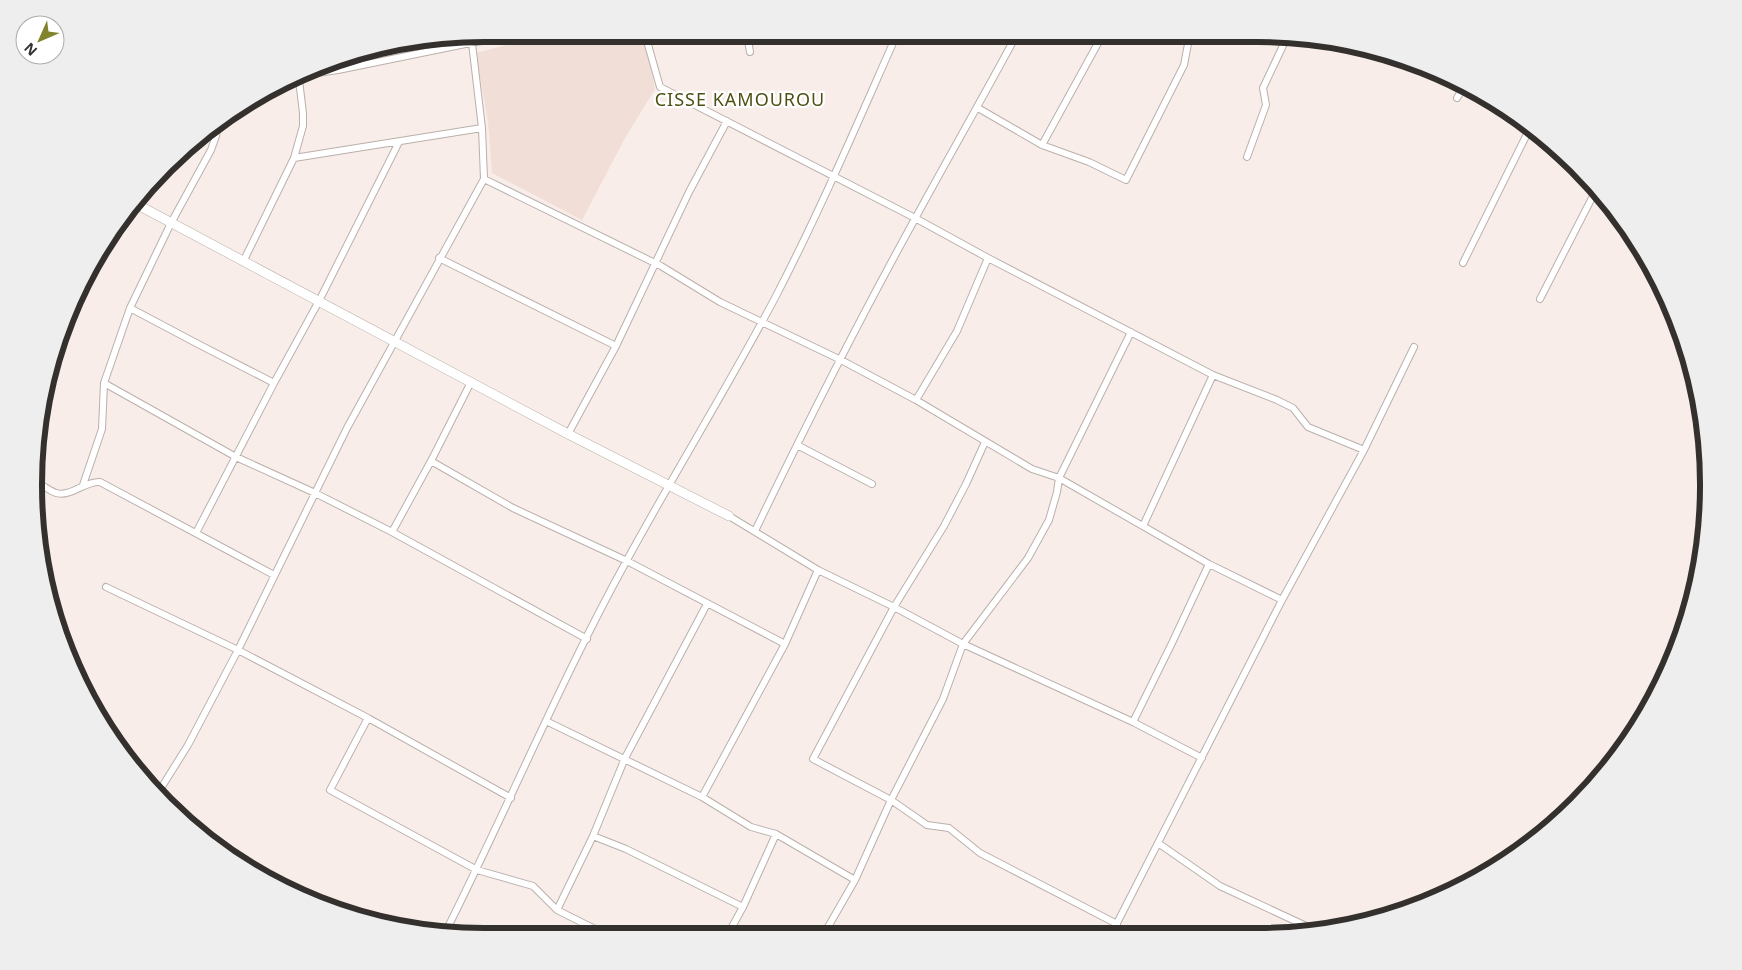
<svg xmlns="http://www.w3.org/2000/svg" width="1742" height="970" font-family="'Noto Sans',sans-serif">
	<rect width="100%" height="100%" fill="#f8ede8"/>
	<path fill="#f1ded6" d="M550,34H642L646,42L655,89L625,138L582,220L492,173L488,122L476,53Z"/>
	<g fill="none" stroke-linecap="round" stroke-linejoin="round">
		<g stroke="#bab0ac" stroke-width="8">
			<path id="minor" d="M645,34L660,87L915,218L988,258L1213,375L1277,400L1293,408L1308,427L1364,450
				M747,34L750,52
				M310,74L338,70L514,34
				M1457,98L1464,86
				M978,108L1042,145L1089,162L1126,180L1184,65L1188,44L1192,35
				M1042,145L1103,34
				M1247,157L1266,105L1263,88L1288,35
				M294,158L482,128
				M484,179L661,266L720,302L841,360L916,400L957,331L988,258
				M439,258L616,346
				M243,262L294,158L303,126V113L299,80
				M1463,263L1530,128
				M1540,299L1596,190
				M130,308L198,344L274,383
				M104,383L236,457L315,493L392,532L587,639
				M916,400L1032,469L1059,478L1209,564
				M568,434L616,346L689,192L727,121
				M985,442L966,484L944,526L894,607L813,759L891,800L927,825L949,828L980,853L1117,924
				M797,445L872,484
				M431,461L513,508L627,561L785,644
				M38,483C44,486 50,491 56,493C71,497 85,481 100,482L274,575
				M83,485L102,429L104,383L130,308L171,223L211,150L216,136L218,123
				M729,516L818,570L894,607L963,644L1133,722L1172,643L1209,564L1282,600
				M1143,526L1213,375
				M755,531C806,425 859,320 916,217C949,156 984,96 1017,34
				M392,532L431,461L471,382
				M196,533L274,383L319,301L399,142
				M106,587L238,650L368,718L511,798
				M368,718L330,790L477,870L533,886L557,910L607,935
				M546,721L702,797L751,827L776,834L855,880
				M1133,722L1202,758
				M158,793L188,745L238,650L347,428L484,179L482,128L472,43
				M702,797L785,644L818,570
				M593,836L626,849L743,907
				M1158,843L1220,886L1319,932
				M557,910L593,836L625,758L707,604
				M445,933C507,810 560,681 627,560C675,472 729,385 776,296C820,211 858,122 897,34
				M1112,933L1282,600L1364,450L1414,347
				M728,934L743,907L776,834
				M824,934L855,880L891,800L943,699L963,644L1028,558L1049,520L1057,492L1059,478L1131,332"/>
		</g>
		<g stroke="#bab0ac" stroke-width="10">
			<path id="tertiary" d="M138,205L568,434L729,516"/>
		</g>
		<use href="#minor" stroke="#fff" stroke-width="6"/>
		<use href="#tertiary" stroke="#fff" stroke-width="9"/>
	</g>
	<g text-anchor="middle" stroke-width="4.5" stroke-linejoin="round" paint-order="stroke">
		<g font-size="18" letter-spacing="1" fill="#4f5014" stroke="#fff">
			<text x="740" y="106">CISSE KAMOUROU</text>
		</g>
	</g>
	<path d="M0 0H1742V970H0ZM484 42H1258A442 442 0 0 1 1700 484V486A442 442 0 0 1 1258 928H484A442 442 0 0 1 42 486V484A442 442 0 0 1 484 42Z" fill="#efeeee" fill-rule="evenodd"/>
	<path fill="none" stroke="#34302e" stroke-width="6" d="M484 42H1258A442 442 0 0 1 1700 484V486A442 442 0 0 1 1258 928H484A442 442 0 0 1 42 486V484A442 442 0 0 1 484 42Z"/>
	<g transform="translate(40 40) rotate(225)"><circle r="24" fill="#ffffff" stroke="#aeacab"/>
	<path d="M0-4L9 19L0 12L-9 19Z" fill="#82842d"/>
	<text y="-8" font-size="14" font-weight="bold" text-anchor="middle" fill="#34302e">N</text>
	</g>
</svg>
